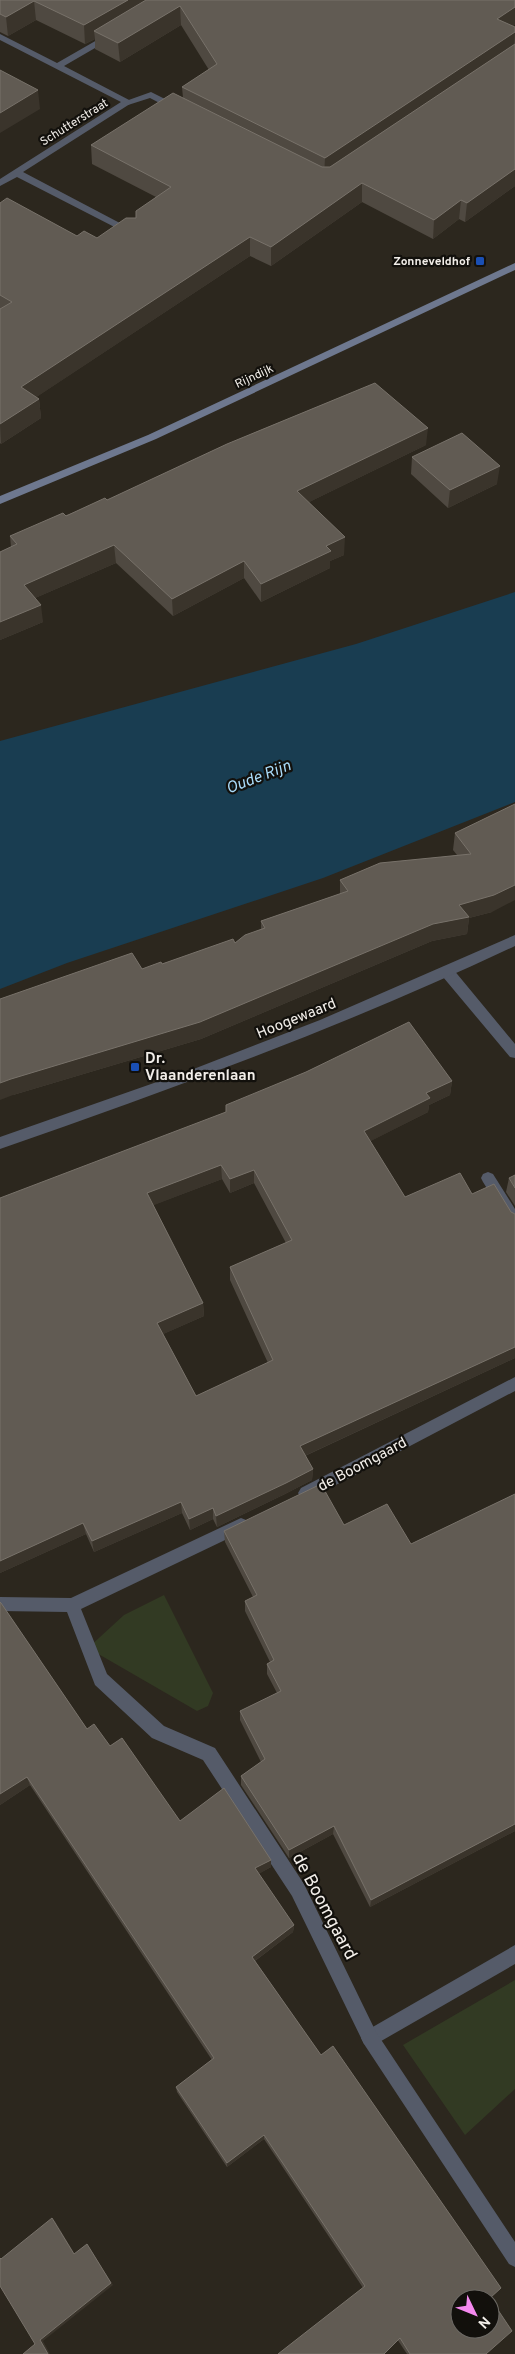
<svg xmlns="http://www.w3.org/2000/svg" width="515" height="2354" font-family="Overpass,sans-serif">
	<rect width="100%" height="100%" fill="#2c271e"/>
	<path fill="#323a23" d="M164,1595L213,1693L208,1706L197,1711L88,1648L124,1615Z
		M515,1980V2089L465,2135L403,2045Z"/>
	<path fill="#193d51" d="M515,592V802L323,878L67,963L0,989V741L356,644Z"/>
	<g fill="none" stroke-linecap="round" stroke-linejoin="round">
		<path fill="#555b69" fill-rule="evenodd" d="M151,92L179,106L181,108L173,110L150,98L128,105L123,102Z
			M515,1945V1964L376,2044L370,2047L364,2044L361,2038L364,2032Z"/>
		<path fill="#555b69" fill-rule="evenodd" d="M111,32L114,33V37L64,66L133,102L23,172L135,231L137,233L132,236L17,177L0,186V179L121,102L0,40V34L57,63Z
			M448,968L453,969L515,1044V1058L510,1057L443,977L442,973Z
			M488,1172L493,1174L515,1209V1227L510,1225L483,1182L481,1178L483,1174Z
			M515,1377V1391L311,1498L306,1500L301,1498L298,1493L301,1488Z
			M241,1518L246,1520L249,1525L246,1530L81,1609L107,1674L164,1726L215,1748L304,1884L376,2032L515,2242V2267L509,2264L364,2044L292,1896L203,1760L152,1738L95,1685L67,1612L0,1611V1597L71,1598Z"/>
		<path fill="#555b69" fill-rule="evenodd" d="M515,935V946C348,1025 175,1088 0,1149V1137L191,1070L320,1020Z"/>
		<path fill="#6e788f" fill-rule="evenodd" d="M515,263V270L156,439L0,504V496L148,435Z"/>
	</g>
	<path fill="#4f4941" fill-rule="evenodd" d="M0,0H515V24L513,26L515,27V186L465,222L459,219L433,239L362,202L271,266L250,256L36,397L39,399L41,418L1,444L0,443V203L77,236L97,238L136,218L156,197L92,164L91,145L183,98L182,87L209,70L181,25L120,62L95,49V39L85,44L36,20L8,36L0,32Z
		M426,445L309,502L344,555L330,561V568L261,602L244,578L173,616L116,563L35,598L43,622L0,640V552L11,547L10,536L107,500Z
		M412,457L497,484L448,508L411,474Z
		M515,804L492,912L469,918L467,934L432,941L201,1039L13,1095L142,969L162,964L235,943L261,929V921L340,894V880L457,855L453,850L455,833Z
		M452,1081L450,1095L429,1105L428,1112L370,1141L405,1197L472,1194L515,1214V1358L305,1456L313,1469L312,1480L285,1494L217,1527L213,1519L190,1530L182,1513L94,1552L86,1534L0,1573V1198ZM222,1179L230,1193L254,1183L286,1243L230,1267V1280L268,1363L196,1396L163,1334L204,1316L203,1303L153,1205Z
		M509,1178L515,1188V1206L506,1192Z
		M515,1494V1831L370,1907L333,1834L289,1858L241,1785V1776L261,1762L240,1720V1711L277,1693L267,1674V1664L270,1662L245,1611V1601L253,1597L225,1542L224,1531L344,1525L411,1544Z
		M0,1602L87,1729L110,1746L180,1821L271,1860V1867L258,1874L294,1925L293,1932L255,1961L490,2298L486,2354H407L264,2139L227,2167L177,2092L176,2087L212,2060L30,1785L0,1805Z"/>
	<path fill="#3a342b" d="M128,0H161L94,31L95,39L85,44L84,25Z
		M34,1L36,20L8,36L6,17Z
		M180,6L181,25L120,62L118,43Z
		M515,7V24L496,38L497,19Z
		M515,32L514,50L324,177L325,158Z
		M38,90L40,109L0,133V113Z
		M515,169V186L465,222L467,203Z
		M362,183V202L271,266V247Z
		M461,200L459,219L433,239L434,220Z
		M250,237V256L23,406L21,387Z
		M39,399L41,418L1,444L0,424Z
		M428,428L426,445L297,508V491Z
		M500,466L497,484L448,508L450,490Z
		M345,537L344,555L330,561V568L261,602V584L326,546Z
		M114,545L116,563L26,602L24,585Z
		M244,561V578L173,616L172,599Z
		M41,605L43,622L0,640V622Z
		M515,885V900L492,912L469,918L467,934L432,941L201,1039L13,1095L0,1100V1083L459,905Z
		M452,1081L450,1095L429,1105L428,1112L363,1145L364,1131L426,1093Z
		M221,1165L222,1179L149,1207L147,1193Z
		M254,1170V1183L230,1193V1179Z
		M203,1303L204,1316L159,1336L157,1323Z
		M515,1347V1358L300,1458V1446Z
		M313,1469L312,1480L285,1494L217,1527L216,1516Z
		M181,1502L182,1513L94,1552L92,1541Z
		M213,1508V1519L190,1530L189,1519Z
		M83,1523L86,1534L0,1573V1561Z
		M27,1777L30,1785L0,1805V1794Z
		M515,1824V1831L370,1907L371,1900Z
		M334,1826L333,1834L289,1858V1850Z
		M271,1860V1867L255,1876V1868Z
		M294,1925L293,1932L252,1963V1957Z
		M264,2135V2139L227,2167V2163Z
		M52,2218L55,2221L76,2256L74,2254Z
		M87,2244L113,2285L43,2341L50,2354H48L40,2340Z"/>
	<path fill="#615b53" stroke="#78726a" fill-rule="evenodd" d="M0,0H128L84,25L34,1L6,17L0,14Z
		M146,0H515V7L497,19L515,27V32L325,158L182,87L217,64L180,6L118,43L94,31Z
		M515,44V169L467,203L461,200L434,220L362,183L271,247L250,237L21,387L39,399L0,424V309L12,302L0,295V203L7,198L77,236L84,231L97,238L126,218H136V211L171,187L91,145L173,93L322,167H330Z
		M0,70L38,90L0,113Z
		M375,383L428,428L297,491L345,537L326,546L331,551L261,584L244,561L172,599L114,545L24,585L41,605L0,622V552L17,544L10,536L63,513L66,516L105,498L107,500L227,444Z
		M462,433L500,466L450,490L412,457Z
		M515,804V885L494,895L459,905L469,917L433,924L200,1022L11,1079L0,1083V999L132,953L142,969L161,962L162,964L233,939L235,943L245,935L265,928L261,921L348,891L340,880L380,863L471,854L455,833Z
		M409,1022L452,1081L426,1093L430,1098L364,1131L405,1197L460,1173L472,1194L494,1184L511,1212L515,1214V1347L300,1446L313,1469L286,1483L216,1516L213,1508L189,1519L181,1502L92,1541L83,1523L0,1561V1198L226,1112V1105L306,1072ZM221,1165L230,1179L254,1170L292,1240L230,1267L273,1360L196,1396L157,1323L203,1303L147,1193Z
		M515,1175V1188L509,1178Z
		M321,1484L344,1525L387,1504L411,1544L515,1494V1824L371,1900L334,1826L289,1850L241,1776L265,1759L240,1711L281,1691L267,1664L274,1660L245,1601L257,1595L224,1531Z
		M0,1602L1,1603L87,1729L94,1724L110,1746L122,1738L180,1821L224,1788L271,1860L255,1868L294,1925L252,1957L321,2055L333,2046L501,2288L490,2298L512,2331L486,2354H410L400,2338L384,2354H278L365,2286L264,2135L227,2163L176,2087L214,2058L27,1777L0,1794ZM460,2299H490V2329H460Z
		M52,2218L74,2254L87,2244L111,2283L40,2340L48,2354H23L35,2344L0,2286V2258L1,2259Z"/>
	<g fill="#1a4fb4" stroke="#12100c" stroke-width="2">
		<rect x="475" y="256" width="10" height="10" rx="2.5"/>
		<rect x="130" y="1062" width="10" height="10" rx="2.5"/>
	</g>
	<g text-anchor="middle" stroke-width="4.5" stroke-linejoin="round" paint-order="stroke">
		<g font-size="12" fill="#f2eee9" stroke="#12100c">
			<text transform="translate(74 122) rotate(-32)" y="4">Schutterstraat</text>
			<text transform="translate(254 376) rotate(-25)" y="4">Rijndijk</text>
		</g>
		<g font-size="12" font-weight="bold" fill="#f2eee9" stroke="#12100c" text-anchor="end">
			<text x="470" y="265">Zonneveldhof</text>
		</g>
		<g font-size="15" fill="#f2eee9" stroke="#12100c">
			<text transform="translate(296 1018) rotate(-22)" y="5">Hoogewaard</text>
			<text transform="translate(362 1464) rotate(-28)" y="5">de Boomgaard</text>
		</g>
		<g font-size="15" font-weight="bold" fill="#f2eee9" stroke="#12100c" text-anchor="start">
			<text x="145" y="1063">Dr.<tspan x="145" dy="17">Vlaanderenlaan</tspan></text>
		</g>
		<g font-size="16" font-style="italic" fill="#a9dbf9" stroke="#12100c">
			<text transform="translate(258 776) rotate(-21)" y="6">Oude Rijn</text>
		</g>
		<g font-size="18" fill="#f2eee9" stroke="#12100c">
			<text transform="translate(325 1906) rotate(62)" y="6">de Boomgaard</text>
		</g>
	</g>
	<g transform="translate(475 2314) rotate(133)"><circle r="24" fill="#12100c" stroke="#6c6964"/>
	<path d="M0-4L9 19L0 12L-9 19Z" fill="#f589ef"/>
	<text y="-8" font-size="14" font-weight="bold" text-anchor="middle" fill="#f2eee9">N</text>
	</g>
</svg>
